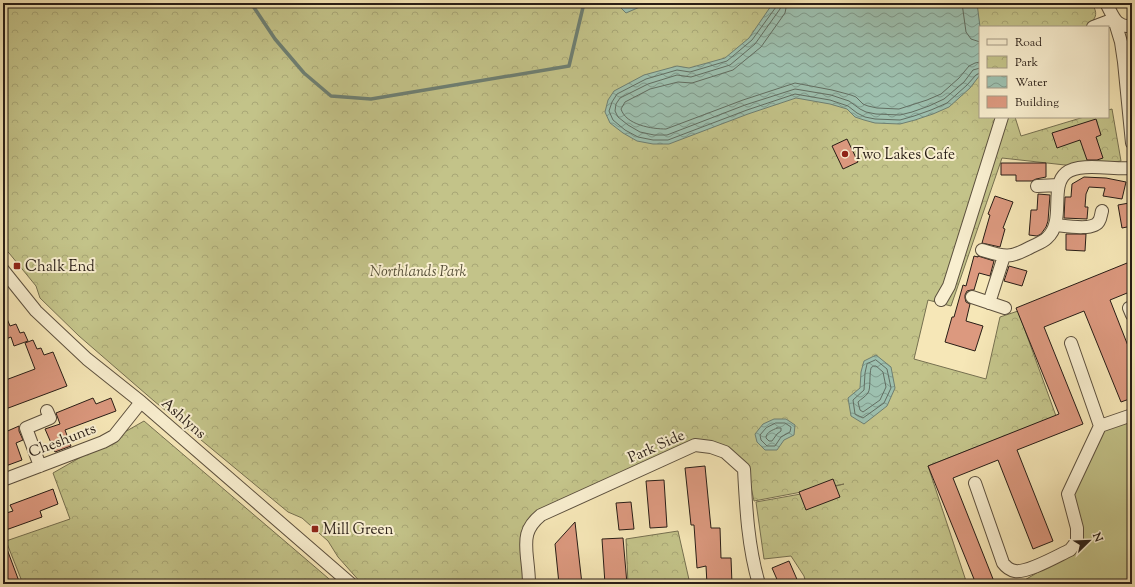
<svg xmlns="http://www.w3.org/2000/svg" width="1135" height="587" font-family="'Sorts Mill Goudy',serif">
	<defs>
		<pattern id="park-crowns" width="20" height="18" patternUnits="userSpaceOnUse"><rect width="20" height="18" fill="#c3c389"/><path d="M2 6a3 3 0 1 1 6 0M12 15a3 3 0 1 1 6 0" fill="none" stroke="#a8a776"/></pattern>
		<pattern id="water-waves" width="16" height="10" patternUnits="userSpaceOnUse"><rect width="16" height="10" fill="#9dc0af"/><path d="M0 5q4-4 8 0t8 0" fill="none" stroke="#809b8d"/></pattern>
	</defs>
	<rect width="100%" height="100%" fill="#f6e7b7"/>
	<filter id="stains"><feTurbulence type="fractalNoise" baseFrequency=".005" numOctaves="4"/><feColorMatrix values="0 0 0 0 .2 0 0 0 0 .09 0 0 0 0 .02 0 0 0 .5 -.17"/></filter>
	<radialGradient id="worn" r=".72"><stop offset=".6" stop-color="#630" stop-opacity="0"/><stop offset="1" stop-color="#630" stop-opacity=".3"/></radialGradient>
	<path fill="#c3c389" stroke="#767050" d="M1132,416V584H1018L1079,548L1068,494L1100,426Z"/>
	<path fill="url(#park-crowns)" stroke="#767050" d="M3,3H1091C1096,9 1098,16 1092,21L1094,27H980V117H1015L1021,136L1084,117H1108V110L1112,109L1121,161L1083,167L1002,158L951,306L928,300L914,359L986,379L1000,317L1018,311L1056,416L928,466L967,584H806L804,576L791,556L764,559L756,502L812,492L844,484L754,501L747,468L711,442L525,526L521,536L524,584H362L338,557L328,541L302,518L288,512L154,401L79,336L40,298L36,286L9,253L3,247Z
		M144,421L335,584H23L6,541L70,519L53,473Z
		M678,531L690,584H628L626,539Z"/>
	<path fill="url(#water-waves)" stroke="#6e7f72" d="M616,3H649L626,13Z
		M773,3H977L980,27V75L970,88L949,107L933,114L915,120L900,124L875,123L864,120L855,117L847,109L830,104L796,98L748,114L669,144H653L637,141L623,133L610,123L605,112L608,100L614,91L644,75L677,66L689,68L725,58L749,38Z
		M876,355L891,367L895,388L887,406L864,424L851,416L848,398L860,388L861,372L864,361Z
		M774,419H786L795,425L794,435L784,440L777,450H765L757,442L755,434L763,424Z"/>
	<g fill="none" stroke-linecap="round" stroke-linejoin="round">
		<path stroke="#626e62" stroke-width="1" d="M776,3V7L752,40L727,61L690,72L677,70L646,79L617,94L612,102L609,111L613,120L625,130L638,137L653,140H668L747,110L795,94L830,100L848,106L857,113L865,117L875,119L900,120L914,116L931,110L947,103L967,85L976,75L980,73
			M781,3L780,9L755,44L730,65L691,77L677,75L648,84L620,98L616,104L615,111L618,117L628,125L640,132L654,135H667L745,105L795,89L831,95L849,101L860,109L866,112L876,114L900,115L912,112L929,106L944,99L964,82L973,70L980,68
			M787,3L785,13L761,47L733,70L692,83L678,82L650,89L625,102L621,109C626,125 652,129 666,129L743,100L795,83L832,90L851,95L856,97L863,104L868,106L877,108L899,109L927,100L941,94L959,78L969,66L975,63L980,62
			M962,3L966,32L971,39L980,42
			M876,360L887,369L891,388L884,403L863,418L855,414L853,400L864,390L865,373L867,364Z
			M874,366H876L883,372L886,387L880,400L863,412L860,410L858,402C861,399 865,397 868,393C871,388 869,375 871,368Z
			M776,423H785L791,427L790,432L781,437L775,446H767L761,440L760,435L766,428Z
			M777,428H781V431L777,434L772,441H769L766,438C766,432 773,430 777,428Z"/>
		<path stroke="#6e7f72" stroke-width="3.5" d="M251,3L275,39L304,73L331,96L371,99L569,66L584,3"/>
	</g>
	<path fill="#dc997f" stroke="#281d16" d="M1096,119L1101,135L1096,137L1103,158L1097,160H1087L1080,140L1057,148L1052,133Z
		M847,139L858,162L843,169L832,146Z
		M1001,163H1046V177L1036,179L1032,181H1016V175H1001Z
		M1084,177L1106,178L1126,182L1122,199L1103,196L1105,188L1089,187L1086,194L1085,207H1088L1087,219L1064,218L1065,197H1071L1072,184Z
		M1038,194L1050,195L1048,221L1046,227L1041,234L1037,236L1029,235L1031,210H1037Z
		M995,196L1013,202L1003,228L1005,229L1000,247L982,243L990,215L988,214Z
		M1129,203L1132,226L1122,228L1118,205Z
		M1066,234H1086L1085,251L1066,250Z
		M974,256L978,257V256L994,261L990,276L979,273L974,290H971L967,291L965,295V298L966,302L970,304L966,321L983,326L975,351L945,342L952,317H954L963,285L966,286Z
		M1132,261V291L1110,300L1132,356V398L1121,402L1084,311L1044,327L1083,424L1017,450L1053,541L1033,549L998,460L953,478L995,584H976L928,466L1059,414L1016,308Z
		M1009,266L1027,271L1022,286L1004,281Z
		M3,309L10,326L16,324L20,333L24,332L28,341L14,346L11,337L6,339L3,332Z
		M33,340L37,349L41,348L44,355L53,352L67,386L3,410V381L35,369L25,343Z
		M93,398L96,404L111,398L116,411L65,430L71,446L55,452L45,429L60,424L56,413Z
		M19,426V431L23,440L16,443L22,460L3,467V433Z
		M705,466L711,528H720L721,558H731L732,584H707L706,566L697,568L694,525H691L685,468Z
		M833,479L840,497L806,510L799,492Z
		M664,480L667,527L650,528L646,481Z
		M53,489L58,504L40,511L42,517L3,531V514L13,511L10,505Z
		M631,502L634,529L619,530L616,503Z
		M575,522L582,584H559L555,544Z
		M623,538L627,584H605L602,539Z
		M3,541H4L20,584H3Z
		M789,561L799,584H779L772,568Z"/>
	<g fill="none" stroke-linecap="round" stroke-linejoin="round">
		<g stroke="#5c503e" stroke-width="14">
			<path id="minor" d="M1106,3C1113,15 1115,28 1132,26
				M1114,19L1121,42L1124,62L1132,143
				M1093,27L1114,19
				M1129,66L1132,45
				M1037,186L1059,185
				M1056,225C1066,226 1094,231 1099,221C1101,218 1101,214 1102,211
				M982,250C1005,257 1009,259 1031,247C1037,244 1043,242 1047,238C1066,221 1049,187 1066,173C1080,162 1114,170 1132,168
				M3,270L36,311L87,359L141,402L351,584
				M972,297L1005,308
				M941,300L949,286L1002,117
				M989,303L1004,256
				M1129,308L1132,315
				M1071,343L1100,426
				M40,466L26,428L50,418L47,411
				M3,480L103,442L114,436L141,402
				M975,483L1003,563C1006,567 1009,570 1015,571C1028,573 1057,556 1070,550L1074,545L1077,540V528L1068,494L1100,426L1132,415
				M529,584C529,575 528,567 527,558C525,539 525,528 541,515L695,445L711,447L725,452L744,469C746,508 748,547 759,584"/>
		</g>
		<use href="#minor" stroke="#f9efd0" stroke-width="12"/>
	</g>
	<g fill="#8f2418" stroke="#f9efd0" stroke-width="1.5">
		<circle cx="845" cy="154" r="4"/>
		<rect x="13" y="262" width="8" height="8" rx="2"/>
		<rect x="311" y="525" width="8" height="8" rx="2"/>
	</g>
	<g text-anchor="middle" stroke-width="4" stroke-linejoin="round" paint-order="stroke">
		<g font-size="15" fill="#281d16" stroke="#f9efd0" text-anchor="start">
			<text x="853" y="159">Two Lakes Cafe</text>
			<text x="25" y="271">Chalk End</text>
			<text x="323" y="534">Mill Green</text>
		</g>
		<g font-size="15" font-style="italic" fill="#564f38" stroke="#f9efd0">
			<text x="418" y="276">Northlands Park</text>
		</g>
		<g font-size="15" fill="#281d16" stroke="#f9efd0">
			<text transform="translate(184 418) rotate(41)" y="5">Ashlyns</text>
			<text transform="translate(62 440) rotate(-21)" y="5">Cheshunts</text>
			<text transform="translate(656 446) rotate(-24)" y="5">Park Side</text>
		</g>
	</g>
	<rect width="1135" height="587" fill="none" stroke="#f6e7b7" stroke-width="16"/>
	<rect x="4" y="4" width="1127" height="579" fill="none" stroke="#281d16" stroke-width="2"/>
	<rect x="8" y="8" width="1119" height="571" fill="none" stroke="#281d16"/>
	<rect x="979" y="26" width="130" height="92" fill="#f9efd0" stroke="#a59b86"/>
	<rect x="987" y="39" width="20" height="6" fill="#f9efd0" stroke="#a59b86"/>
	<text x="1015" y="46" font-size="12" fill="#281d16">Road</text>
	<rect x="987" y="56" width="20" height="12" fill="url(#park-crowns)" stroke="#a59b86"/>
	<text x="1015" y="66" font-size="12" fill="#281d16">Park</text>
	<rect x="987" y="76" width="20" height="12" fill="url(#water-waves)" stroke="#a59b86"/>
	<text x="1015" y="86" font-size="12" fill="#281d16">Water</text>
	<rect x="987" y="96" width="20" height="12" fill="#dc997f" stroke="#a59b86"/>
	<text x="1015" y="106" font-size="12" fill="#281d16">Building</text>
	<g transform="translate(1089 541) rotate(67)" stroke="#f9efd0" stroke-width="3" paint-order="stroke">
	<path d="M0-3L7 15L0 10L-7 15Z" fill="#281d16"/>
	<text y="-6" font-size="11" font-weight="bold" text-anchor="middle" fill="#281d16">N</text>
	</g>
	<rect width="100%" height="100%" filter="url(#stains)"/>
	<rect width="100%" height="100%" fill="url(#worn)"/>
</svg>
